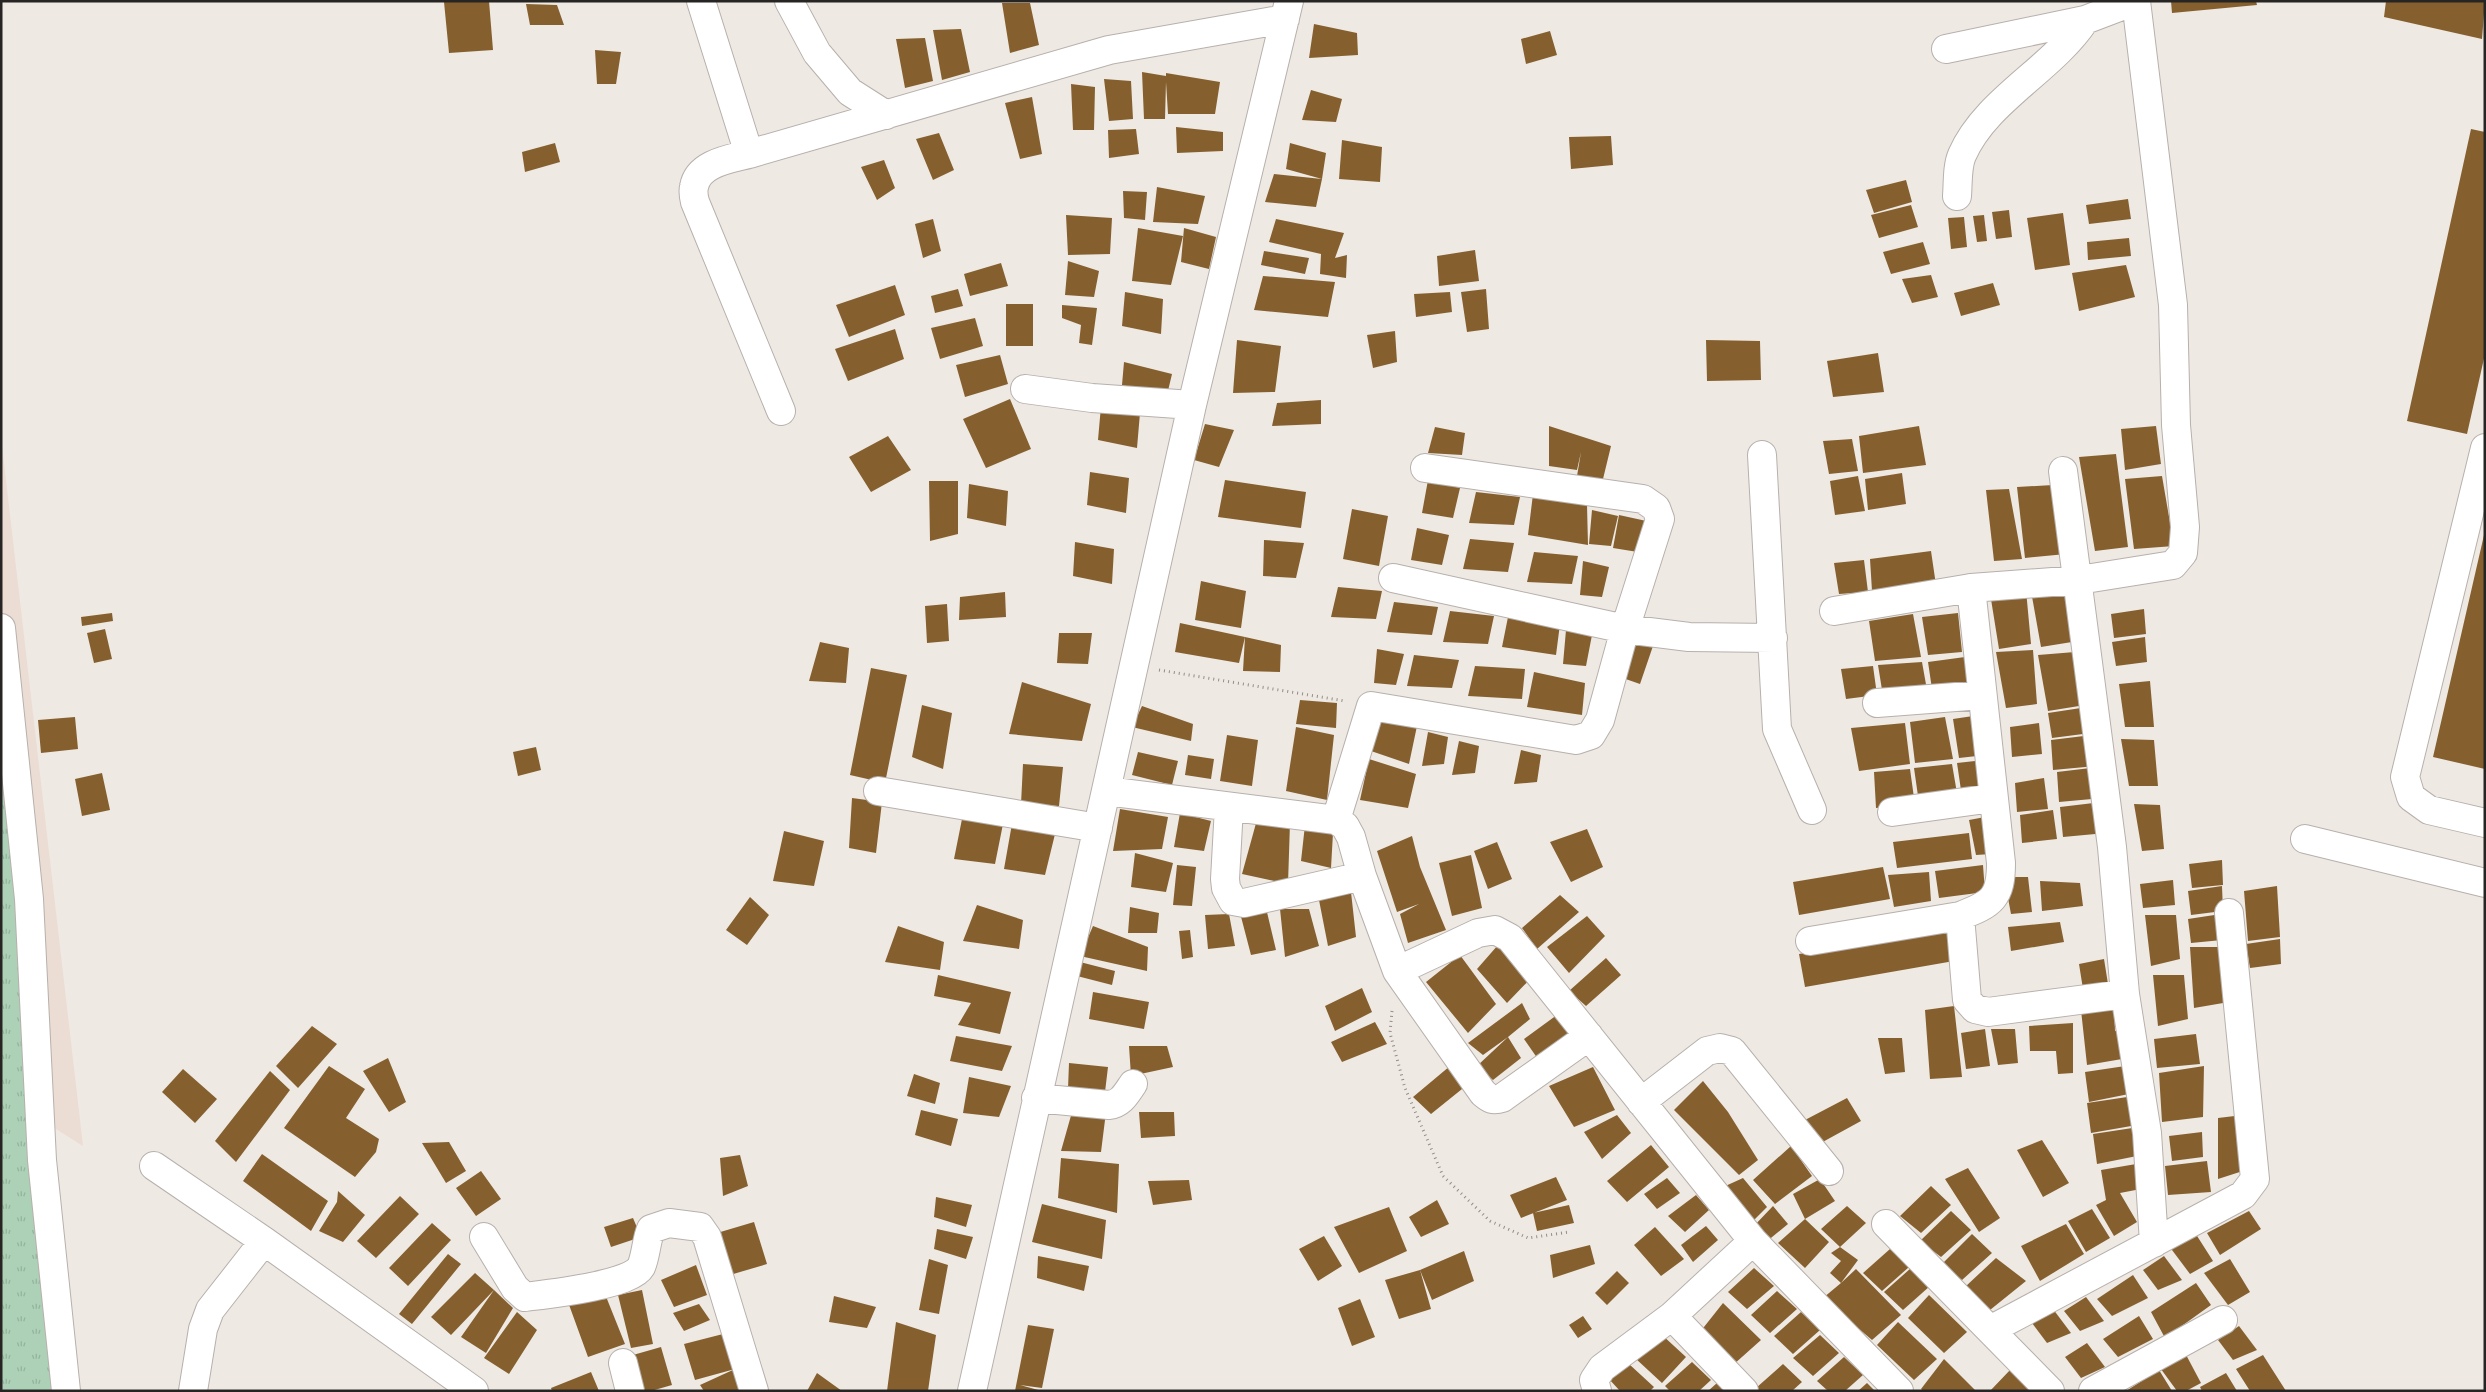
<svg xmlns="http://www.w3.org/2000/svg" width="2486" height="1392" font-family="'Exo 2',sans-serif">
	<defs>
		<pattern id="grass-tufts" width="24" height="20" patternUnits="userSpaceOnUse" patternTransform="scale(1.25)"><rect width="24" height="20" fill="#acd1b7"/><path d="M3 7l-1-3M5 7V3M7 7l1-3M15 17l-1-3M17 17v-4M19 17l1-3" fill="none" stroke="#94b39d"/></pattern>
	</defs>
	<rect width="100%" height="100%" fill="#efe9e4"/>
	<path fill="#ebddd4" d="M1,437L83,1146L48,1124L1,1391Z"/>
	<path fill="url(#grass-tufts)" d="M1,673L72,1391H1Z"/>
	<path fill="#85602e" d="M489,1L493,50L449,53L444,2Z
		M2171,1H2256L2257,5L2172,13Z
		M2386,1H2485L2482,39L2384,17Z
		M1002,3H1030L1039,45L1010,53Z
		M526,4L557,5L564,25H530Z
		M1314,24L1357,33L1358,55L1309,58Z
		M961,29L970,72L942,80L933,30Z
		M1550,31L1557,55L1526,64L1521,39Z
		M925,38L933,81L905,88L896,39Z
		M595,50L621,52L616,84H597Z
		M1142,72L1166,76V73L1220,82L1215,114H1168L1166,82L1165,119H1144Z
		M1104,79L1131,81L1133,119L1109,121Z
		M1071,84L1095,87L1094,130H1073Z
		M1311,90L1342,99L1336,122L1302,120Z
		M1032,97L1042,154L1020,159L1005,103Z
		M1176,127L1223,132V151L1177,153Z
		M1136,129L1139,154L1109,158L1108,130Z
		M2471,129L2485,132V354L2467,434L2407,421Z
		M939,133L954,170L933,180L916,139Z
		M1611,136L1613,165L1571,169L1569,137Z
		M1342,140L1382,147L1380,182L1339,179Z
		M555,143L560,162L525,172L522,152Z
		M1290,143L1326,153L1322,179L1286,169Z
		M884,160L895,188L877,200L861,167Z
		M1274,174L1322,179L1316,207L1265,202Z
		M1906,180L1912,202L1874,213L1866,190Z
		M1157,187L1205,196L1198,224L1153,222Z
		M1123,191L1147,192L1145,220L1124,218Z
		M2128,199L2131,219L2089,224L2086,205Z
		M1911,205L1918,227L1879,238L1871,215Z
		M2009,210L2012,237L1996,239L1992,212Z
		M2063,213L2070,265L2035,270L2027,218Z
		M1066,215L1112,218L1110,254L1068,255Z
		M1984,215L1987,241L1977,242L1973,216Z
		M1964,217L1967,247L1951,249L1948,218Z
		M933,219L941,251L923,258L915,224Z
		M1276,219L1344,233L1335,258L1347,255L1346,278L1320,274L1321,254L1269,242Z
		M1138,228L1183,236L1171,285L1132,281Z
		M1184,228L1216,237L1209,269L1181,262Z
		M2129,238L2131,256L2088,260L2087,242Z
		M1923,242L1930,264L1891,274L1883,252Z
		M1475,250L1479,281L1439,286L1437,256Z
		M1264,251L1309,258L1305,274L1261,265Z
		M1068,261L1099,271L1094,297L1065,295Z
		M1001,263L1008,286L970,296L964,274Z
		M2126,265L2135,297L2079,311L2072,273Z
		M1931,275L1938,297L1912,303L1902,279Z
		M1263,276L1335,282L1328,317L1254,310Z
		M1993,283L2000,305L1961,316L1954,293Z
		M895,285L905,315L849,337L836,305Z
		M958,289L963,306L935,313L931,296Z
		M1486,289L1489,329L1467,332L1461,292Z
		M1125,292L1163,299L1161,334L1122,326Z
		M1450,292L1452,312L1416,317L1414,294Z
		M1006,304H1033V346H1006Z
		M1062,305L1097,308L1092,345L1079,343L1081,325L1062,318Z
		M975,318L983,346L940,359L931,328Z
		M895,329L904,359L848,381L835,349Z
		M1395,331L1397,362L1373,368L1367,335Z
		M1237,340L1281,346L1275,392L1233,393Z
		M1706,340L1760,341L1761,380L1707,381Z
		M1878,353L1884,392L1833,397L1827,361Z
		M1000,355L1008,384L965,397L956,365Z
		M1124,362L1172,374L1167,395L1122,385Z
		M1010,399L1031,449L986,468L963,419Z
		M1321,400V424L1272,426L1277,403Z
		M1101,406L1140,413L1137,448L1098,440Z
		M1205,424L1234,430L1219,467L1194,460Z
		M1549,426L1611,446L1603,479L1577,476L1581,452L1577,470L1549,466Z
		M1919,426L1926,465L1863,473L1859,436Z
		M2156,426L2161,464L2125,470L2121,429Z
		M1435,427L1465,433L1462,455L1428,453Z
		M888,436L911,470L871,492L849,457Z
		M1852,439L1858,471L1829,474L1823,441Z
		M2116,454L2128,547L2095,551L2079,457Z
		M1090,472L1129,478L1126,513L1087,505Z
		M1902,473L1906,504L1868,510L1865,479Z
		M1858,476L1865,511L1835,515L1830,481Z
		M2162,476L2174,546L2134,549L2125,479Z
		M1225,480L1306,492L1301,528L1218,517Z
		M1428,480L1460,488L1453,518L1422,513Z
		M929,481H958V534L930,541Z
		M969,484L1008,491L1006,526L967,518Z
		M2053,485L2066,554L2025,558L2017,487Z
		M2009,489L2022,559L1994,561L1986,490Z
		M1476,492L1520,497L1514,525L1469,523Z
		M1533,494L1587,505L1588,545L1528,535Z
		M1352,509L1388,516L1379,566L1343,559Z
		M1592,510L1618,516L1611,546L1589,544Z
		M1619,515L1651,522L1644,553L1613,548Z
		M1417,528L1449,535L1442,565L1411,560Z
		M2484,535H2485V769L2433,757Z
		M1470,539L1514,543L1508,572L1463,569Z
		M1264,540L1304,543L1296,578L1263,576Z
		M1075,542L1114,549L1112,584L1073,576Z
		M1931,551L1936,585L1872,591L1870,559Z
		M1534,552L1578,556L1572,584L1527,582Z
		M1864,560L1868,592L1839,594L1834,563Z
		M1583,561L1609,567L1602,597L1580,595Z
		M1201,581L1246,591L1241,628L1195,620Z
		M1338,587L1382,591L1376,619L1331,617Z
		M2068,588L2072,642L2041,647L2031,591Z
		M2026,590L2031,644L1999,649L1990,593Z
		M1005,592L1006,617L959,620L960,597Z
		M1394,602L1438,607L1432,635L1387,632Z
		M947,604L949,641L927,643L925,606Z
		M2144,609L2146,634L2114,638L2111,614Z
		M1450,611L1494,616L1488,644L1443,642Z
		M1509,612L1560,624L1556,655L1502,647Z
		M112,613L113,621L82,626L81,617Z
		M1958,613L1962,652L1928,655L1922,617Z
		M1913,614L1921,657L1875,661L1869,621Z
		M1180,623L1245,637L1281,645L1280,672L1243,671L1245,637L1239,663L1175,652Z
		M105,629L112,659L94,663L87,633Z
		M1566,630L1592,635L1586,666L1563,664Z
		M1059,633H1092L1088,664L1057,663Z
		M2145,637L2147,662L2116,666L2112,642Z
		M1631,638L1653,646L1640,684L1617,676Z
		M820,642L849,648L846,683L809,681Z
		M1377,649L1404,654L1396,685L1374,683Z
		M2033,650L2037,704L2006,708L1996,652Z
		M2075,652L2079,706L2048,711L2038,655Z
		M1414,655L1459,660L1452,688L1407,686Z
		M1965,657L1970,686L1932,689L1928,662Z
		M1922,662L1927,690L1883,696L1878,665Z
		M1475,666L1525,669L1522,699L1468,696Z
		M1873,666L1877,695L1846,699L1841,669Z
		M871,668L907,675L885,783L850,775Z
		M1534,672L1585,683L1582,715L1527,707Z
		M2150,681L2154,727H2125L2119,684Z
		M1022,682L1091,704L1082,741L1009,734Z
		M1300,700L1337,703L1336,728L1296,724Z
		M922,705L952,713L943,769L912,757Z
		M1142,706L1193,724L1191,741L1132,727Z
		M2081,708L2083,734L2052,738L2048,713Z
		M1973,716L1977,756L1959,758L1953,719Z
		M75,717L78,749L41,753L38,720Z
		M1945,717L1953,759L1915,763L1910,722Z
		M1376,718L1417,726L1409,764L1371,751Z
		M1905,723L1910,764L1859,771L1851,728Z
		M2039,723L2042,754L2012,757L2010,727Z
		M1296,727L1334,735L1327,800L1286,791Z
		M1428,732L1448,737L1444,764L1422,766Z
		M1227,735L1258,740L1252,786L1220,781Z
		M2092,735L2096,766L2053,770L2051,740Z
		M2121,739L2154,740L2158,786H2129Z
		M1459,741L1479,746L1475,773L1452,775Z
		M536,747L541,770L518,776L513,752Z
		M1521,750L1541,755L1537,782L1514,784Z
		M1138,752L1178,761L1172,785L1132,775Z
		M1188,755L1214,759L1211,779L1185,775Z
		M1369,759L1416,774L1408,808L1360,800Z
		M1975,761L1983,794L1962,797L1957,763Z
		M1023,764L1063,767L1059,806L1021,804Z
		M1952,764L1958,799L1919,803L1914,768Z
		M2099,767L2103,798L2059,802L2057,772Z
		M1910,769L1915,805L1876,808L1874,772Z
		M102,773L110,810L82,816L75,779Z
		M2044,778L2048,809L2017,812L2015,783Z
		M852,798L882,802L876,853L849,848Z
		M2102,802L2106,833L2063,837L2060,807Z
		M2134,804L2160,805L2164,849L2142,851Z
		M964,809L1004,819L995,864L954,859Z
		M1120,809L1168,817L1162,849L1113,851Z
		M2053,810L2057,839L2022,843L2020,815Z
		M1180,813L1211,821L1204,851L1174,847Z
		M1258,816L1290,823L1288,884L1242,874Z
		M1985,817L1991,854L1976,855L1969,820Z
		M1013,818L1056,830L1045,875L1004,869Z
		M1305,825L1333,833L1331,868L1301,861Z
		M1587,829L1603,867L1571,882L1550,842Z
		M784,831L824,841L814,886L773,881Z
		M1969,833L1972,859L1897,868L1893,842Z
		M1412,836L1420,867L1446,930L1408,943L1400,914L1419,904L1397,912L1377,851Z
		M1497,842L1512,879L1488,889L1474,851Z
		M1135,853L1173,863L1166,892L1131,887Z
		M1471,855L1482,908L1452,916L1439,863Z
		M2222,860L2223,885L2192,888L2189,864Z
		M1177,865L1196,867L1192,906L1173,905Z
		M1983,865L1985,892L1939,898L1935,871Z
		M1883,867L1890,899L1799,915L1793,882Z
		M1929,872L1931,901L1894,907L1888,875Z
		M2004,877H2028L2032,912L2011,914Z
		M2173,880L2175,905L2143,908L2140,884Z
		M2040,881L2080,883L2083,906L2042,911Z
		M2222,886L2223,911L2191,915L2188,891Z
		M2277,886L2280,937L2248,941L2244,891Z
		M1351,892L1356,937L1328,946L1318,895Z
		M1560,895L1579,912L1537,949L1522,928Z
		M750,897L769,915L747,945L726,930Z
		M977,905L1023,920L1019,949L963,941Z
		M1130,907L1159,913L1157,933H1128Z
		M1266,908L1276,950L1251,955L1239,909Z
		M1280,909H1309L1319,946L1285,957Z
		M1229,914L1235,946L1208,949L1205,915Z
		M2221,914L2222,940L2191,943L2188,919Z
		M2145,915H2176L2180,959L2151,966Z
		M1587,916L1605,936L1569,973L1547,947Z
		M2060,922L2064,942L2011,951L2008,927Z
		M898,926L944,942L940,970L885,962Z
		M1093,926L1148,947L1147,971L1080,956Z
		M1190,930L1193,957L1182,959L1179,931Z
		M1954,930V961L1805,987L1799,954Z
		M2280,939L2281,964L2250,968L2246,944Z
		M1498,945L1535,974L1507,1003L1477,969Z
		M2190,947H2221L2229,1002L2194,1008Z
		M1460,955L1496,1004L1468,1033L1426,982Z
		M1606,958L1621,975L1586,1006L1569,991Z
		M2104,959L2108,984L2083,989L2079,964Z
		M1080,962L1115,971L1112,985L1077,976Z
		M938,975L1011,992L1000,1034L958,1025L971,1003L934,996Z
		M2153,975H2184L2188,1019L2158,1026Z
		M1362,988L1372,1012L1335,1031L1325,1006Z
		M1093,992L1149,1002L1144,1029L1089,1019Z
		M1522,1003L1530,1019L1508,1037L1483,1055L1468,1043Z
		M2114,1005L2115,1031L2126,1029L2128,1058L2087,1065L2081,1010Z
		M1954,1006L1962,1077L1930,1079L1925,1010Z
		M1561,1012L1577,1034L1540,1062L1524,1039Z
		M1375,1022L1387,1044L1342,1062L1331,1042Z
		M2073,1023V1073L2058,1074L2056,1051H2030L2029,1026Z
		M312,1026L337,1044L298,1088L276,1066Z
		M1985,1029L1990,1066L1966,1069L1961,1033Z
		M1991,1029H2015L2018,1063L1998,1065Z
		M2196,1034L2200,1064L2157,1068L2154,1039Z
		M956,1036L1012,1046L1002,1071L950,1061Z
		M1508,1037L1521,1058L1493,1080L1477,1066Z
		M1878,1038H1902L1905,1072L1885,1074Z
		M1129,1046H1167L1173,1067L1131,1076Z
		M388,1058L406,1102L389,1112L363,1071Z
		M1069,1063L1108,1067L1105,1092L1068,1089Z
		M2132,1065L2134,1093L2089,1102L2085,1072Z
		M329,1066L365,1089L346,1118L379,1139L376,1152L355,1177L284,1128Z
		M1450,1066L1467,1085L1431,1114L1413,1097Z
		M2204,1066L2203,1117L2162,1122L2159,1073Z
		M1593,1067L1615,1110L1574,1127L1549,1086Z
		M183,1069L217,1099L195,1123L162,1092Z
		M270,1071L290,1090L236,1162L215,1141Z
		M914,1074L940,1083L935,1104L907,1096Z
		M969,1077L1011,1086L999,1117L963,1113Z
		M1703,1081L1728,1112L1758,1160L1739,1175L1674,1110Z
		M2134,1096L2137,1125L2091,1133L2087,1103Z
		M1847,1098L1861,1121L1819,1144L1805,1120Z
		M921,1110L958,1119L951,1146L915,1135Z
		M1072,1112H1106L1101,1152L1061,1151Z
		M1139,1112H1174L1175,1136L1141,1138Z
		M1617,1115L1631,1133L1602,1159L1584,1132Z
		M2243,1115L2246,1170L2218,1179V1118Z
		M2139,1127L2142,1155L2097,1164L2093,1134Z
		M2202,1132L2203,1157L2172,1161L2169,1136Z
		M2042,1140L2069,1183L2043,1197L2017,1150Z
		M449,1142L466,1171L446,1183L422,1143Z
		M1651,1145L1669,1167L1627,1202L1607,1181Z
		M1791,1146L1812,1176L1775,1204L1753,1180Z
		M262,1154L328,1201L311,1231L243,1181Z
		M740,1155L748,1186L723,1196L720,1158Z
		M1061,1158L1119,1164L1117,1213L1058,1198Z
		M2207,1161L2211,1192L2168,1195L2165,1166Z
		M2142,1163L2146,1188L2120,1193L2137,1222L2114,1236L2096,1205L2106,1200L2101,1170Z
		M1968,1168L2000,1218L1979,1232L1945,1179Z
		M481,1171L501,1199L476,1216L456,1188Z
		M1556,1177L1567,1200L1521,1218L1510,1195Z
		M1667,1178L1680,1193L1657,1209L1644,1194Z
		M1743,1178L1767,1207L1751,1223L1721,1188Z
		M1820,1179L1835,1201L1805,1219L1793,1194Z
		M1189,1180L1192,1200L1153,1205L1148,1181Z
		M1931,1186L1951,1205L1921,1233L1900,1216Z
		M338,1191L365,1215L343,1242L319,1231L337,1202Z
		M1696,1195L1709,1210L1685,1232L1668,1216Z
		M400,1196L419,1214L376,1258L357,1241Z
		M936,1197L972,1205L966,1227L934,1217Z
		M1437,1200L1449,1224L1421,1237L1409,1217Z
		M1042,1204L1106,1220L1102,1259L1032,1242Z
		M1569,1205L1574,1223L1537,1231L1533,1213Z
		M1773,1206L1788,1224L1766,1242L1752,1228Z
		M1847,1206L1866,1223L1840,1247L1821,1229Z
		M1389,1207L1407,1251L1359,1273L1334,1227Z
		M2092,1209L2110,1238L2086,1252L2068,1221Z
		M1951,1211L1971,1230L1941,1257L1920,1241Z
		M2249,1211L2261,1229L2220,1255L2207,1233Z
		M633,1218L641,1237L611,1247L604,1227Z
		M1805,1219L1829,1242L1805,1268L1778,1243Z
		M754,1222L767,1264L730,1275L717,1233Z
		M432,1223L451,1240L408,1286L389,1268Z
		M2066,1224L2084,1254L2040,1281L2021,1246Z
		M1706,1226L1718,1240L1693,1262L1681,1245Z
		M1655,1227L1684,1259L1661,1276L1634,1245Z
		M2192,1228L2213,1261L2190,1274L2166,1242Z
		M937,1229L973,1237L966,1259L934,1249Z
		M1972,1234L1992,1253L1962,1280L1942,1264Z
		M1324,1236L1342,1266L1318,1281L1299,1249Z
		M1590,1245L1595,1264L1553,1278L1550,1255Z
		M1840,1247L1858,1260L1841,1283L1856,1269L1901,1315L1872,1340L1823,1298L1841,1283L1830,1273L1841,1261L1831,1253Z
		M1890,1249L1909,1267L1882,1291L1863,1273Z
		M1464,1251L1474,1281L1432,1300L1420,1270Z
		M448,1254L461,1264L412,1324L399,1314Z
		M1038,1256L1089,1266L1084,1291L1037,1278Z
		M2164,1256L2182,1280L2158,1290L2143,1270Z
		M1996,1258L2026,1281L1990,1310L1965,1287Z
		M929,1259L948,1265L939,1314L919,1310Z
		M2230,1259L2250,1292L2228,1305L2204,1273Z
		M696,1265L707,1295L674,1307L661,1280Z
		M1754,1268L1774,1286L1747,1309L1728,1292Z
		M1911,1268L1930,1286L1903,1310L1884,1292Z
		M1420,1270L1431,1309L1399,1319L1385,1280Z
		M1617,1271L1629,1283L1607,1305L1595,1293Z
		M475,1273L494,1290L451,1335L431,1317Z
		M2133,1275L2148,1298L2112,1316L2097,1299Z
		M2196,1283L2211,1305L2165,1338L2151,1312Z
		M494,1290L513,1308L486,1353L461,1337Z
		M642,1290L653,1344L631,1348L618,1295Z
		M1777,1291L1797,1309L1770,1333L1751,1315Z
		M1929,1295L1967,1332L1944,1353L1908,1318Z
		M834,1296L876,1307L867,1328L829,1322Z
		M2086,1297L2104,1321L2080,1331L2064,1311Z
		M607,1299L625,1344L588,1357L568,1302Z
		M1360,1299L1375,1337L1352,1346L1338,1308Z
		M1723,1303L1761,1340L1733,1365L1700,1332Z
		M699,1304L710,1320L684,1331L673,1313Z
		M2053,1309L2071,1333L2047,1343L2032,1323Z
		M517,1312L537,1330L509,1374L484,1358Z
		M1801,1312L1820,1330L1793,1354L1774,1336Z
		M1583,1316L1592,1329L1578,1338L1569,1325Z
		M2139,1316L2153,1339L2118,1357L2103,1339Z
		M896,1322L936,1335L928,1391H887Z
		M1898,1322L1937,1359L1914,1380L1877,1345Z
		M1028,1325L1054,1329L1042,1388L1020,1385L1042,1391H1015Z
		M2239,1326L2257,1350L2233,1360L2218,1340Z
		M723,1334L735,1369L742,1391H704L700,1385L735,1369L695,1380L684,1344Z
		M1661,1334L1686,1357L1662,1383L1635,1358Z
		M1820,1335L1839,1353L1813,1376L1793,1358Z
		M2087,1343L2105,1367L2081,1378L2065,1357Z
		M661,1347L672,1385L651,1391H636L626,1357Z
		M2184,1351L2201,1383L2186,1391H2177L2158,1365Z
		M2263,1355L2286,1391H2250L2236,1369Z
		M1844,1357L1863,1375L1845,1391H1828L1817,1381Z
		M1944,1359L1976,1391H1923L1921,1389Z
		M1692,1362L1711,1380L1699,1391H1670L1665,1386Z
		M1629,1364L1654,1387L1650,1391H1620L1609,1379Z
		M1783,1364L1802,1382L1792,1391H1759L1756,1388Z
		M2011,1369L2033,1391H1990Z
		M2159,1370L2172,1391H2126Z
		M591,1372L599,1391H552L551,1388Z
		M817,1373L842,1391H807Z
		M2226,1373L2237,1391H2202L2200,1387Z
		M1717,1383L1725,1391H1708Z
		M1867,1383L1875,1391H1858Z"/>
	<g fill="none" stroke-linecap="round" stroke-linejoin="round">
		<g stroke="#b7b0ac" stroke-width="30">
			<path id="minor" d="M701,1L749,154
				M789,1L817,53L850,92L886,115
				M1946,49L2085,20L2135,1
				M1957,196C1958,184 1957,166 1962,155C1986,100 2052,70 2085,20
				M1025,389L1092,398L1192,405
				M781,411L695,202C694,198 693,191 694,187C698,163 730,159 749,154L1109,50L1285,19
				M2485,448L2405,777L2411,797L2429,810L2485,823
				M1762,455L1777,729L1812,810
				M2063,471L2112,847L2125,994L2147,1133L2154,1243
				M1393,578L1625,629L1689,637L1773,638
				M1834,611L1971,588
				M1,628L29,899L42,1160L66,1391
				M1877,703L1982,695
				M878,791L1098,828
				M1106,791L1336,820L1345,826L1351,837L1362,876L1397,971L1478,933L1495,930L1510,938L1753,1241L1899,1391
				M1229,807L1225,879L1226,888L1233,901L1244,903L1362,876
				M1892,812L1993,798
				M1336,820L1371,706L1576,740L1591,735L1600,720L1625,629L1660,519L1656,508L1643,499L1425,468
				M2305,839L2485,883
				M1960,916L1967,1000L1975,1009L1988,1012L2125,994
				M1810,941L1960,916C1992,904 2001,898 2001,863L1971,588L2079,580L2173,565L2183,553L2185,527L2176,425L2173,305L2136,1
				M1397,971L1483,1093C1490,1099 1493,1101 1502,1098L1589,1036
				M1036,1098L1109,1105C1121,1104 1126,1094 1133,1084
				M1641,1102L1707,1051L1720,1048L1732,1051L1829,1171
				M154,1166L264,1241L474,1391
				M1886,1224L1990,1330L2243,1195L2255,1179L2229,913
				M484,1237L515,1288L525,1297C548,1294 631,1285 641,1267C646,1256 646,1241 651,1229L669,1223L700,1227L707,1237L754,1391
				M1672,1316L1744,1391
				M1990,1330L2050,1391
				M623,1363L630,1391
				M193,1391L203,1329L210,1310L264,1241
				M972,1391L1192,405L1289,1
				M1597,1391L1594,1380L1602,1368L1672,1316L1753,1241
				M2093,1391L2223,1320"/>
		</g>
		<path stroke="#928d8a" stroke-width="3" stroke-dasharray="1 4" stroke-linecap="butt" d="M1159,670L1345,701
			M1392,1011L1390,1033L1405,1088L1443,1176L1490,1221L1528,1238L1569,1232"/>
		<use href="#minor" stroke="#fff" stroke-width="28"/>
	</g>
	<rect width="2486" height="1392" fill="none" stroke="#272523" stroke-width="5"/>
</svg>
